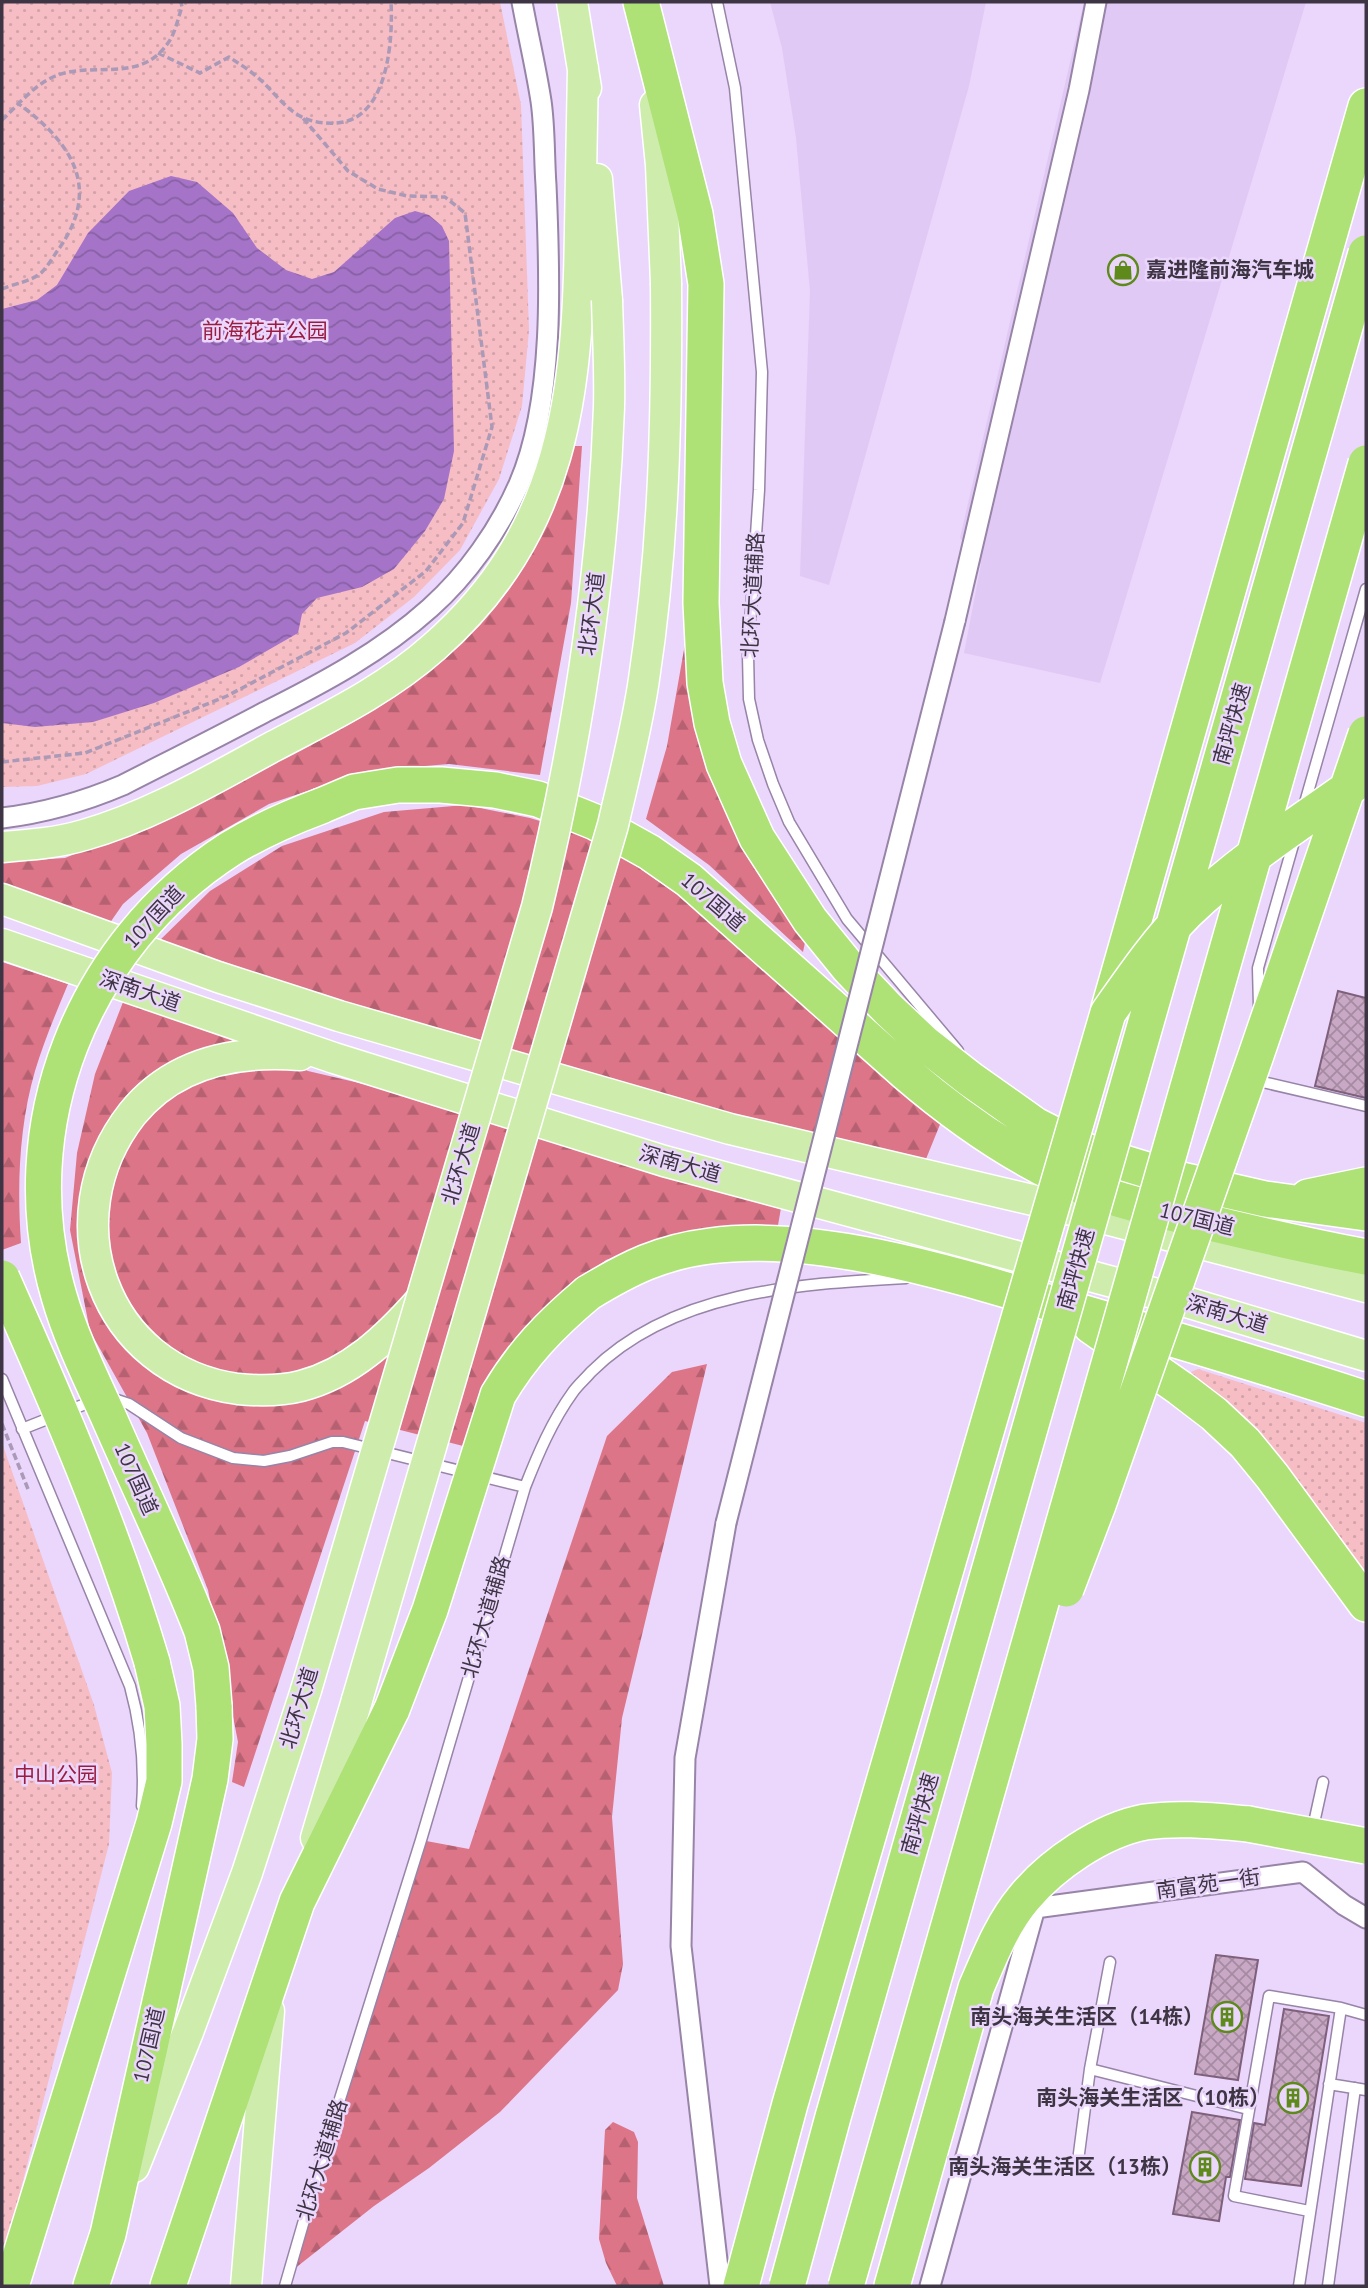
<svg xmlns="http://www.w3.org/2000/svg" width="1368" height="2288" font-family="'PT Sans','Noto Sans SC',sans-serif">
	<defs>
		<pattern id="forest-firs" width="22" height="20" patternUnits="userSpaceOnUse" patternTransform="scale(1.75)"><rect width="22" height="20" fill="#dd7588"/><path d="M5 1l3.5 6h-7zM16 11l3.5 6h-7z" fill="#b56171"/></pattern>
		<pattern id="park-dots" width="8" height="8" patternUnits="userSpaceOnUse" patternTransform="scale(1.75)"><rect width="8" height="8" fill="#f6bdc5"/><path d="M2 2h.1M6 6h.1" fill="none" stroke="#d4a3aa" stroke-width="1.8" stroke-linecap="round"/></pattern>
		<pattern id="water-waves" width="16" height="10" patternUnits="userSpaceOnUse" patternTransform="scale(1.75)"><rect width="16" height="10" fill="#a574c8"/><path d="M0 5q4-4 8 0t8 0" fill="none" stroke="#8860a4"/></pattern>
		<pattern id="building-cross-hatch" width="8" height="8" patternUnits="userSpaceOnUse" patternTransform="scale(1.75)"><rect width="8" height="8" fill="#c9a8c5"/><path d="M0 0l8 8M0 8l8-8" fill="none" stroke="#a58aa2"/></pattern>
	</defs>
	<rect width="100%" height="100%" fill="#ebd6fc"/>
	<path fill="#e1c9f5" d="M770,2H986L969,86L829,585L800,576L810,291L796,138L782,48Z
		M1084,2H1306L1100,683L964,653L981,564L960,538Z"/>
	<path fill="url(#forest-firs)" d="M573,446H582L571,603L540,775L449,764L366,771L269,804L181,854L123,904L107,927L2,884V862L65,858L151,823L317,740L396,696L459,644L496,603L544,521Z
		M685,644L695,716L807,933L803,952L709,865L646,819L667,746Z
		M465,805L530,818L589,836L641,869L712,919L941,1122L926,1159L726,1112L372,1016L154,946L210,891L282,846L384,812Z
		M2,962L68,984C56,1013 44,1041 35,1071C19,1126 17,1185 21,1243L2,1250Z
		M125,997L224,1033L308,1071L372,1086L781,1208L777,1231L663,1239L606,1260L556,1299L467,1447L365,1421L244,1787L232,1782L238,1742L208,1590L147,1433L90,1331L70,1230L77,1153L95,1074Z
		M707,1364L622,1718L612,1817L623,1964L618,1990L500,2112L429,2168L374,2206L289,2273L421,1840L469,1849L607,1436L672,1372Z
		M613,2122L634,2132L638,2142L637,2198L664,2286H617L606,2263L599,2239L605,2130Z"/>
	<path fill="url(#park-dots)" d="M2,2H500L521,105L529,330L522,406L499,479L460,550L414,597L355,643L86,774L37,786L2,787V209L5,206L2,203Z
		M1198,1369L1366,1423V1580L1192,1378L1191,1372Z
		M2,1443L94,1705L112,1773L109,1844L2,2263Z"/>
	<path fill="url(#water-waves)" d="M171,176L197,182L233,213L257,248L286,270L312,279L334,272L395,218L415,211L429,215L442,226L449,241L454,451L444,499L425,531L394,569L362,587L317,598L302,614L298,633L239,667L154,703L93,722L35,727L2,723V309L37,300L57,285L88,233L129,191Z"/>
	<path fill="url(#building-cross-hatch)" stroke="#7e607b" stroke-width="2" d="M1338,991L1366,998V1098L1315,1086Z
		M1216,1955L1258,1960L1238,2080L1195,2074Z
		M1284,2009L1329,2016L1301,2186L1245,2179L1254,2123L1265,2125Z
		M1192,2112L1240,2120L1230,2177H1226L1219,2221L1173,2214Z"/>
	<g fill="none" stroke-linecap="round" stroke-linejoin="round">
		<g stroke="#9784a7" stroke-width="13">
			<path id="lane" d="M717,2L735,88L762,372L759,490L748,655L749,699L758,740L773,784L789,822L847,919L958,1051
				M1304,806L1366,589
				M1259,1006L1258,968L1295,838
				M1254,1080L1366,1106
				M2,1379L130,1686C141,1726 145,1765 142,1806
				M108,1397L129,1404L181,1438L233,1458L264,1461L290,1456L332,1442H343L525,1487
				M22,1429L93,1401
				M1312,1832L1323,1782
				M1110,1962L1090,2069L1248,2109
				M1329,2084L1366,2090
				M1078,2161L1090,2069
				M1309,2211L1234,2196L1269,1996L1341,2008
				M285,2286L329,2134L421,1840L525,1487C538,1454 552,1421 573,1392C578,1385 585,1379 591,1372C672,1291 798,1284 906,1278
				M1299,2286L1341,2008L1366,2015
				M1328,2286L1355,2088"/>
		</g>
		<g stroke="#9784a7" stroke-width="23">
			<path id="street" d="M955,621L1079,90L1096,2
				M2,818C45,813 83,802 123,785C170,761 218,737 265,712C323,683 381,652 430,608C467,575 499,530 519,484C555,401 550,275 546,185C544,157 545,128 541,101C536,68 528,35 522,2
				M720,2286L681,1946L685,1758L726,1523
				M930,2286L1035,1908L1303,1872L1344,1905L1366,1918"/>
		</g>
		<g stroke="#fff" stroke-width="33">
			<path id="primary" d="M572,2L586,88
				M655,105L661,165L666,283
				M597,179L607,300
				M2,847C29,845 57,843 84,835C151,816 213,779 274,746C329,717 387,689 434,647C565,532 578,392 580,229C581,175 582,121 583,68
				M2,899L218,977L339,1016L730,1129L1041,1202L1366,1287
				M2,944L334,1058L664,1161L1183,1301L1366,1356
				M300,1055C236,1050 174,1062 132,1114C50,1219 103,1371 238,1389C259,1391 281,1391 301,1386C351,1373 387,1338 420,1301
				M316,1838L357,1700
				M134,2167L188,2032L247,1873L306,1690
				M246,2286L269,2011"/>
		</g>
		<g stroke="#fff" stroke-width="38">
			<path id="highway" d="M641,2L695,214L706,284L701,603L705,683L712,723L724,764L757,838L810,920L849,968L889,1010L924,1043L970,1079L1035,1125L1088,1152L1173,1178L1265,1199L1366,1213
				M321,806L354,792L398,785H441L495,790L538,799L595,822L649,852L689,880L906,1073C962,1121 1022,1163 1091,1190C1124,1203 1159,1210 1194,1219C1251,1233 1308,1246 1366,1257
				M1109,1008L1366,106
				M1308,1197L1366,1185
				M588,1293C629,1268 661,1252 710,1246C820,1231 962,1277 1067,1308C1167,1337 1267,1367 1366,1399
				M1091,1326L1180,1388L1214,1414L1245,1443L1272,1476L1366,1604
				M11,2286L154,1823L164,1781V1744L162,1706L152,1662
				M91,2286L108,2234L210,1779L215,1739L214,1706
				M168,2286L297,1902L392,1709
				M892,2286L976,1988C989,1958 1002,1924 1024,1898C1052,1864 1102,1830 1145,1822C1179,1817 1214,1821 1248,1824"/>
		</g>
		<path stroke="#aa99b7" stroke-width="3.5" stroke-dasharray="7 3.5" stroke-linecap="butt" d="M158,53L200,73L229,57C238,63 248,69 256,76C272,89 282,106 300,116C311,122 325,124 337,123C388,119 393,41 391,2
			M2,120C16,107 30,90 47,80C87,57 138,87 168,43C175,34 178,18 182,7L181,2
			M2,289C13,284 33,281 42,272C48,266 53,257 58,250C102,189 73,144 19,104
			M2,762L85,753L227,696L346,633L426,571L463,523L492,427L465,213L445,197L407,196L378,189L348,171L302,117
			M2,1424L28,1489"/>
		<use href="#lane" stroke="#fff" stroke-width="10"/>
		<use href="#street" stroke="#fff" stroke-width="19"/>
		<use href="#primary" stroke="#ceedad" stroke-width="30"/>
		<use href="#highway" stroke="#aee176" stroke-width="35"/>
		<g stroke="#9784a7" stroke-width="23" stroke-linecap="butt">
			<path id="street-bridge" d="M726,1523L955,621"/>
		</g>
		<g stroke="#fff" stroke-width="33" stroke-linecap="butt">
			<path id="primary-bridge" d="M306,1690L537,907C577,743 603,576 609,407C610,371 608,336 607,300
				M357,1700L613,825C624,777 637,728 644,679C664,547 667,416 666,283"/>
		</g>
		<g stroke="#fff" stroke-width="38" stroke-linecap="butt">
			<path id="highway-bridge" d="M2,1278C58,1404 113,1530 152,1662
				M1066,1589L1098,1505L1255,1058L1366,734
				M214,1706L211,1668L202,1631C174,1559 140,1489 109,1418C91,1378 71,1338 59,1296C9,1126 83,944 230,849C259,831 289,818 321,806
				M392,1709L430,1610L498,1395C523,1353 550,1325 588,1293
				M1248,1824L1366,1846
				M741,2286L790,2104L1108,1013C1132,979 1157,942 1187,912C1241,860 1305,819 1366,776
				M787,2286L833,2117L1366,253
				M846,2286L1366,463"/>
		</g>
		<use href="#street-bridge" stroke="#fff" stroke-width="19"/>
		<use href="#primary-bridge" stroke="#ceedad" stroke-width="30"/>
		<use href="#highway-bridge" stroke="#aee176" stroke-width="35"/>
	</g>
	<defs>
		<g id="shop-ring" transform="scale(1.575)"><circle r="9.5" fill="#ebd6fc" stroke="#5d8a1b" stroke-width="1.5"/><path d="M-5-2.5h2.3a2.7 3.5 0 0 1 5.4 0H5L5.5 6h-11ZM-1.5-2.5h3a1.5 2.3 0 0 0-3 0Z" fill="#5d8a1b"/></g>
		<g id="building-ring" transform="scale(1.575)"><circle r="9.5" fill="#ebd6fc" stroke="#5d8a1b" stroke-width="1.5"/><path d="M-4-6H4V6H1V3H-1V6H-4ZM-2.5-4.3h1.7v1.8h-1.7ZM.8-4.3h1.7v1.8H.8ZM-2.5-1h1.7V.8h-1.7ZM.8-1h1.7V.8H.8Z" fill="#5d8a1b"/></g>
	</defs>
	<g fill-rule="evenodd">
		<use href="#shop-ring" x="1123" y="270"/>
		<use href="#building-ring" x="1227" y="2017"/>
		<use href="#building-ring" x="1293" y="2098"/>
		<use href="#building-ring" x="1205" y="2167"/>
	</g>
	<g text-anchor="middle" stroke-width="5" stroke-linejoin="round" paint-order="stroke">
		<g font-size="21" font-weight="bold" fill="#3e3544" stroke="#ebd6fc" text-anchor="end">
			<text x="1146" y="277" text-anchor="start">嘉进隆前海汽车城</text>
			<text x="1204" y="2024">南头海关生活区（14栋）</text>
			<text x="1270" y="2105">南头海关生活区（10栋）</text>
			<text x="1182" y="2174">南头海关生活区（13栋）</text>
		</g>
		<g font-size="21" fill="#9a1c41" stroke="#ebd6fc">
			<text x="265" y="338">前海花卉公园</text>
			<text x="56" y="1782">中山公园</text>
		</g>
		<g font-size="21" fill="#3e3544" stroke="#ebd6fc">
			<text transform="translate(753 595) rotate(-87)" y="7">北环大道辅路</text>
			<text transform="translate(592 614) rotate(-83)" y="7">北环大道</text>
			<text transform="translate(1232 724) rotate(-74)" y="7">南坪快速</text>
			<text transform="translate(713 902) rotate(41)" y="7">107国道</text>
			<text transform="translate(154 917) rotate(-47)" y="7">107国道</text>
			<text transform="translate(140 991) rotate(19)" y="7">深南大道</text>
			<text transform="translate(461 1164) rotate(-73)" y="7">北环大道</text>
			<text transform="translate(680 1164) rotate(16)" y="7">深南大道</text>
			<text transform="translate(1197 1219) rotate(14)" y="7">107国道</text>
			<text transform="translate(1076 1269) rotate(-74)" y="7">南坪快速</text>
			<text transform="translate(1227 1314) rotate(17)" y="7">深南大道</text>
			<text transform="translate(136 1479) rotate(66)" y="7">107国道</text>
			<text transform="translate(486 1617) rotate(-74)" y="7">北环大道辅路</text>
			<text transform="translate(299 1708) rotate(-73)" y="7">北环大道</text>
			<text transform="translate(920 1814) rotate(-74)" y="7">南坪快速</text>
			<text transform="translate(1208 1884) rotate(-8)" y="7">南富苑一街</text>
			<text transform="translate(149 2045) rotate(-77)" y="7">107国道</text>
			<text transform="translate(322 2160) rotate(-73)" y="7">北环大道辅路</text>
		</g>
	</g>
	<rect width="1368" height="2288" fill="none" stroke="#3e3544" stroke-width="7"/>
</svg>
